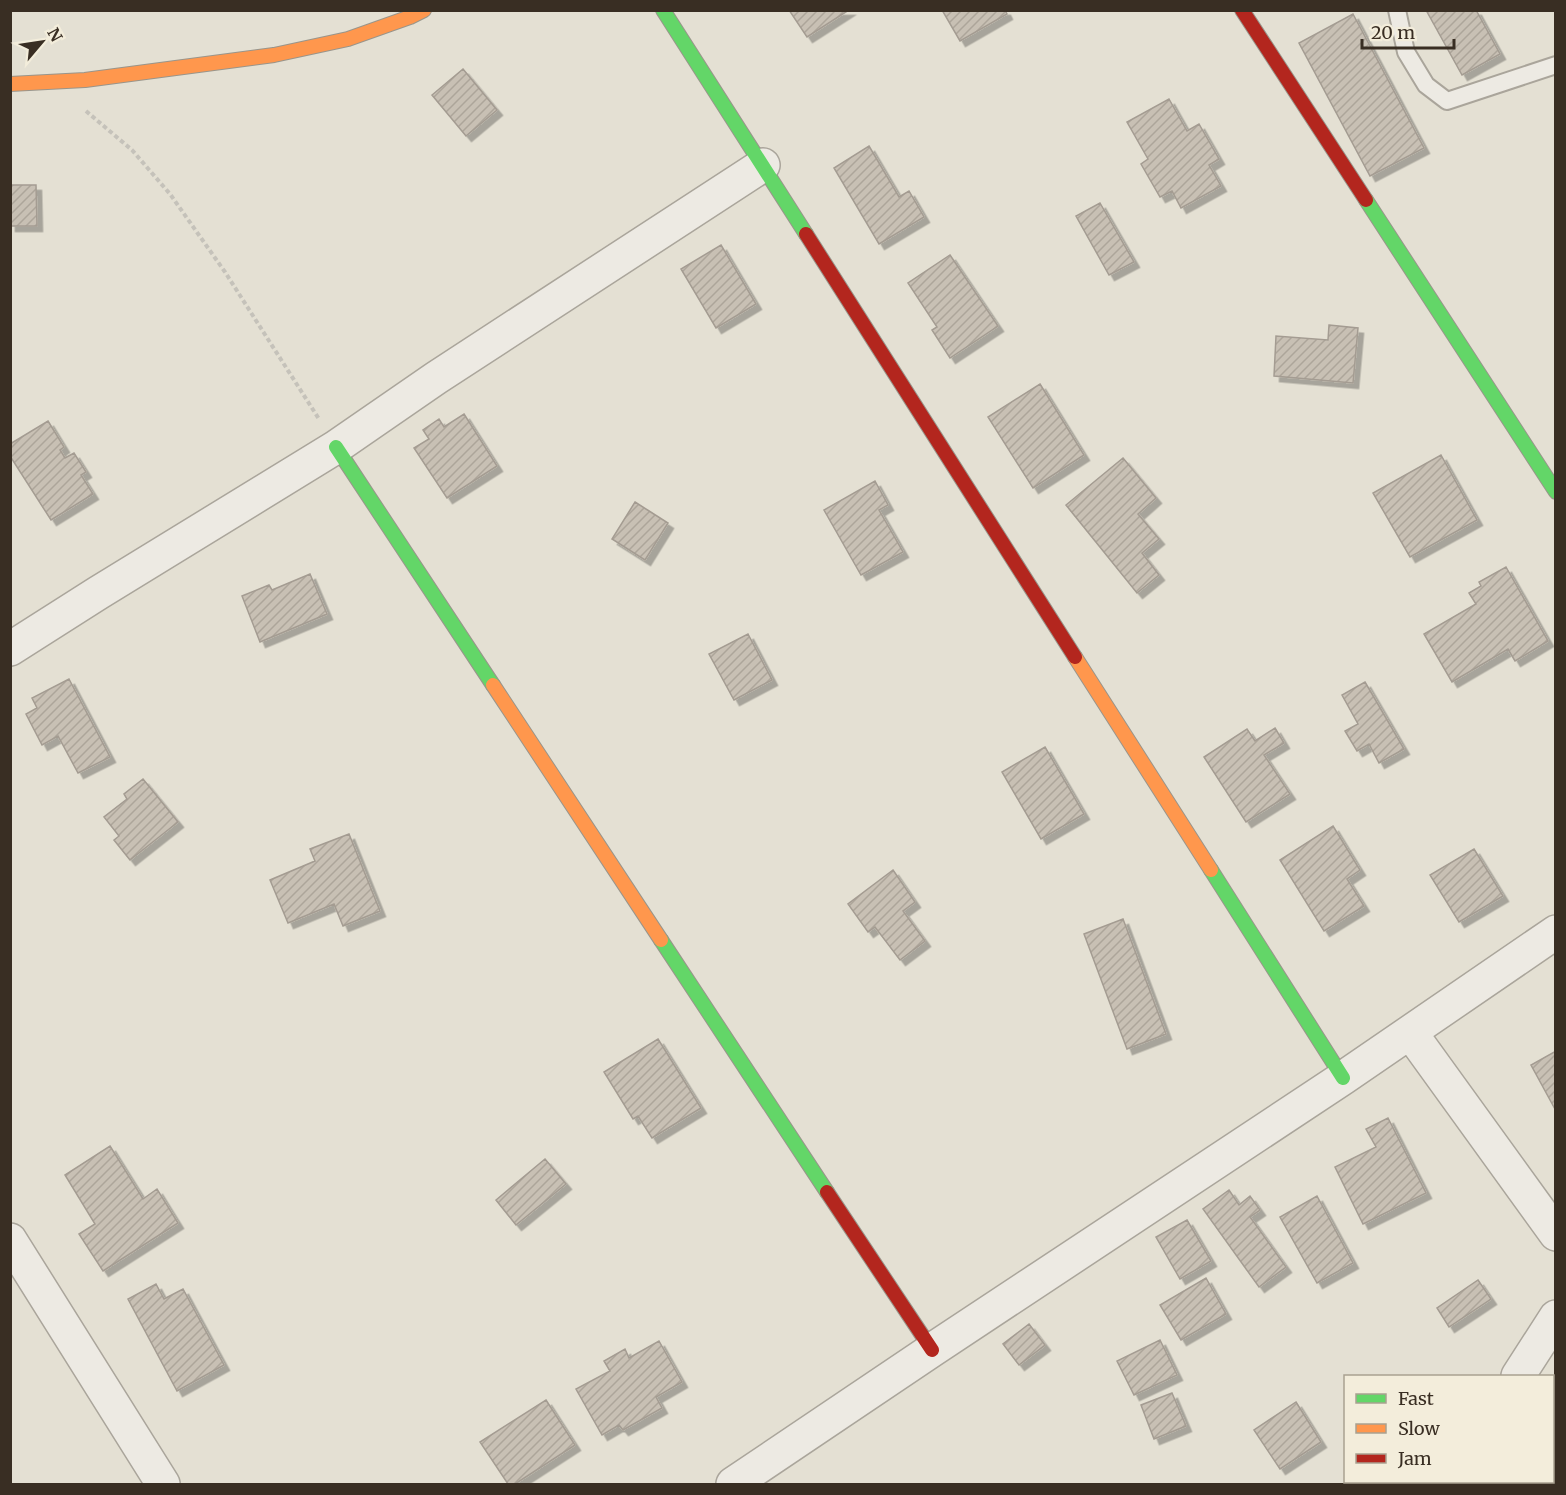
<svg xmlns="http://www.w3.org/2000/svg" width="1566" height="1495" font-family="Merriweather,serif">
	<defs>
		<pattern id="building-hatch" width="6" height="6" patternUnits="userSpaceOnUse" patternTransform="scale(1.5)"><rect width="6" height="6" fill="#c8c0b4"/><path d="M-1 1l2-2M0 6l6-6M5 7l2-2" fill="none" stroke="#ada59a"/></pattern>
		<filter id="shadow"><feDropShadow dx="5.5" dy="5.5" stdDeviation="0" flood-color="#0004"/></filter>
	</defs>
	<rect width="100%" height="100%" fill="#e4e0d3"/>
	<path fill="url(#building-hatch)" stroke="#a49c92" stroke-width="1.5" filter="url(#shadow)" d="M789,10H849L807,37Z
		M942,10H1005L1007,14L960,41Z
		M1426,10H1476L1500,54L1462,75Z
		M1353,14L1424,148L1370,176L1299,43Z
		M463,69L497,110L466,136L432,95Z
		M1169,99L1187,131L1199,124L1219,159L1209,165L1221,186L1181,208L1172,191L1160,197L1141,164L1148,159L1127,122Z
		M869,146L899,197L909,191L924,217L879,244L834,168Z
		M10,185H36L37,226H10Z
		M1100,203L1134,262L1109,275L1076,216Z
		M721,245L756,304L716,328L681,269Z
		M950,255L998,326L950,358L932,330L937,327L908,283Z
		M1329,325L1358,328L1353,383L1274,376L1276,336L1328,340Z
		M1040,384L1084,455L1033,488L988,417Z
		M464,414L497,466L447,498L414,448L429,439L423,430L439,419L444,427Z
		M48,421L64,447L60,450L65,458L74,453L86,472L81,475L93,494L51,520L10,456V444Z
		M1441,455L1477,520L1410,557L1373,493Z
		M1123,458L1156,498L1138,514L1159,539L1142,553L1159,575L1137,593L1066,505Z
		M875,481L888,505L879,510L903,552L861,575L824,510Z
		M635,502L668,523L645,560L612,539Z
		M1506,567L1548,641L1515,661L1508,649L1452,682L1424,634L1476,604L1469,593L1481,586L1479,582Z
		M310,574L327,614L260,642L242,596L269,585L272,590Z
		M748,634L772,680L734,700L709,654Z
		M69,679L110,757L78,773L58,736L42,745L26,714L37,708L32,698Z
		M1365,682L1404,749L1379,763L1369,744L1357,751L1345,731L1358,724L1342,695Z
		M1275,728L1284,743L1264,755L1290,794L1246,822L1204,757L1247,729L1255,741Z
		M1045,747L1084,814L1041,839L1002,772Z
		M143,779L178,822L130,860L114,840L119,836L104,817L127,799L124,794Z
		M1333,826L1360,870L1347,879L1364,906L1324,931L1280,860Z
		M349,834L380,911L343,926L334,904L288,923L270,880L315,861L310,849Z
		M1474,849L1503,896L1459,922L1430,875Z
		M893,870L915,902L903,911L925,941L900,960L875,927L868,932L848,904Z
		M1123,919L1166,1034L1127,1049L1084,934Z
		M658,1039L701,1108L652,1138L638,1116L633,1119L604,1072Z
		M1556,1051V1111L1531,1065Z
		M1388,1118L1426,1193L1363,1224L1335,1167L1376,1147L1366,1129Z
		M110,1146L143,1199L157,1189L178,1223L103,1271L79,1234L95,1224L65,1175Z
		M545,1159L566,1184L516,1225L496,1200Z
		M1229,1190L1239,1205L1250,1196L1260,1210L1250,1217L1286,1267L1259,1287L1203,1209Z
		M1317,1196L1353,1263L1317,1283L1280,1217Z
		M1187,1220L1211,1261L1180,1279L1156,1237Z
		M1206,1278L1226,1314L1181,1340L1160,1305Z
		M1478,1280L1491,1299L1449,1327L1437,1308Z
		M156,1284L164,1299L183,1289L224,1365L177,1391L128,1299Z
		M1029,1324L1045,1345L1019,1365L1003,1344Z
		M1160,1340L1177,1375L1134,1395L1117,1361Z
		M659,1341L682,1382L656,1397L662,1408L623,1430L619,1425L602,1435L576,1389L610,1371L604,1361L625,1349L629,1358Z
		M1172,1393L1186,1426L1154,1439L1141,1405Z
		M546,1400L575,1445L515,1484H508L480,1442Z
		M1296,1402L1321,1442L1280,1469L1254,1430Z
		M1472,1482H1513L1515,1484H1474Z"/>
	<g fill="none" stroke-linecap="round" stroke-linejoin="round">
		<g stroke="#aaa59b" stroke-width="20">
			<path id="lane" d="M1397,10L1406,52L1426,85L1447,101L1556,65"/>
		</g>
		<g stroke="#aaa59b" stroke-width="36">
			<path id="street" d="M10,649L98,593L336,447L436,378L763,165
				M1410,1032L1556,1234
				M10,1240L163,1484
				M1518,1376L1556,1317
				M733,1484L932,1350L1343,1078L1556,932
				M1450,1484L1452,1482"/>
		</g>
		<g stroke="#99958b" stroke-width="16">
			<path id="fast" d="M663,10L806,234
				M1366,200L1556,492
				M336,447L493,685
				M1211,870L1343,1078
				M661,940L827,1192"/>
		</g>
		<g stroke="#99958b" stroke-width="16">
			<path id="slow" d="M10,84L85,80L274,55L348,39L410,17L424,10
				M1075,657L1211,870
				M493,685L661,940"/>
		</g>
		<g stroke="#99958b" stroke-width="16">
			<path id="jam" d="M1242,10L1366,200
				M806,234L1075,657
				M827,1192L932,1350"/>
		</g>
		<path stroke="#c5c2ba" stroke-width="4" stroke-dasharray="4.5 3" stroke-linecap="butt" d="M86,111L132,150L170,194L225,272L319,419"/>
		<use href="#lane" stroke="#edeae3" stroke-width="16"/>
		<use href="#street" stroke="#edeae3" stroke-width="33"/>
		<use href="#fast" stroke="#63d668" stroke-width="14"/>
		<use href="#slow" stroke="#ff974d" stroke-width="14"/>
		<use href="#jam" stroke="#b3261e" stroke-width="14"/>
	</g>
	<rect width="1566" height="1495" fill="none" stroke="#392e23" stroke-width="24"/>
	<rect x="1344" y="1375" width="210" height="108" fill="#f3eddb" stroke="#a9a191" stroke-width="1.5"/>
	<rect x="1356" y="1394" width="30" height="9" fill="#63d668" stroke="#a9a191" stroke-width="1.5"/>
	<text x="1398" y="1405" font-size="18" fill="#392e23">Fast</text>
	<rect x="1356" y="1424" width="30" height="9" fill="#ff974d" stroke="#a9a191" stroke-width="1.5"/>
	<text x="1398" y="1435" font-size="18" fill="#392e23">Slow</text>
	<rect x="1356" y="1454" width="30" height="9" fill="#b3261e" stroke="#a9a191" stroke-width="1.5"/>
	<text x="1398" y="1465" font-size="18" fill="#392e23">Jam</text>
	<g transform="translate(42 42) rotate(61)" stroke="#f3eddb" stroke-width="4.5" paint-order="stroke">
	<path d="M0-4.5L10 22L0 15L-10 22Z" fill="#392e23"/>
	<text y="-9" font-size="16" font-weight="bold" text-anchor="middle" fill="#392e23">N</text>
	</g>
	<path d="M1362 39v9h92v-9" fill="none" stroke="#392e23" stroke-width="3"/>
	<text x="1371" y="39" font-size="18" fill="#392e23" stroke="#f3eddb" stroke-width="4.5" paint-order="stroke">20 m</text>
</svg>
